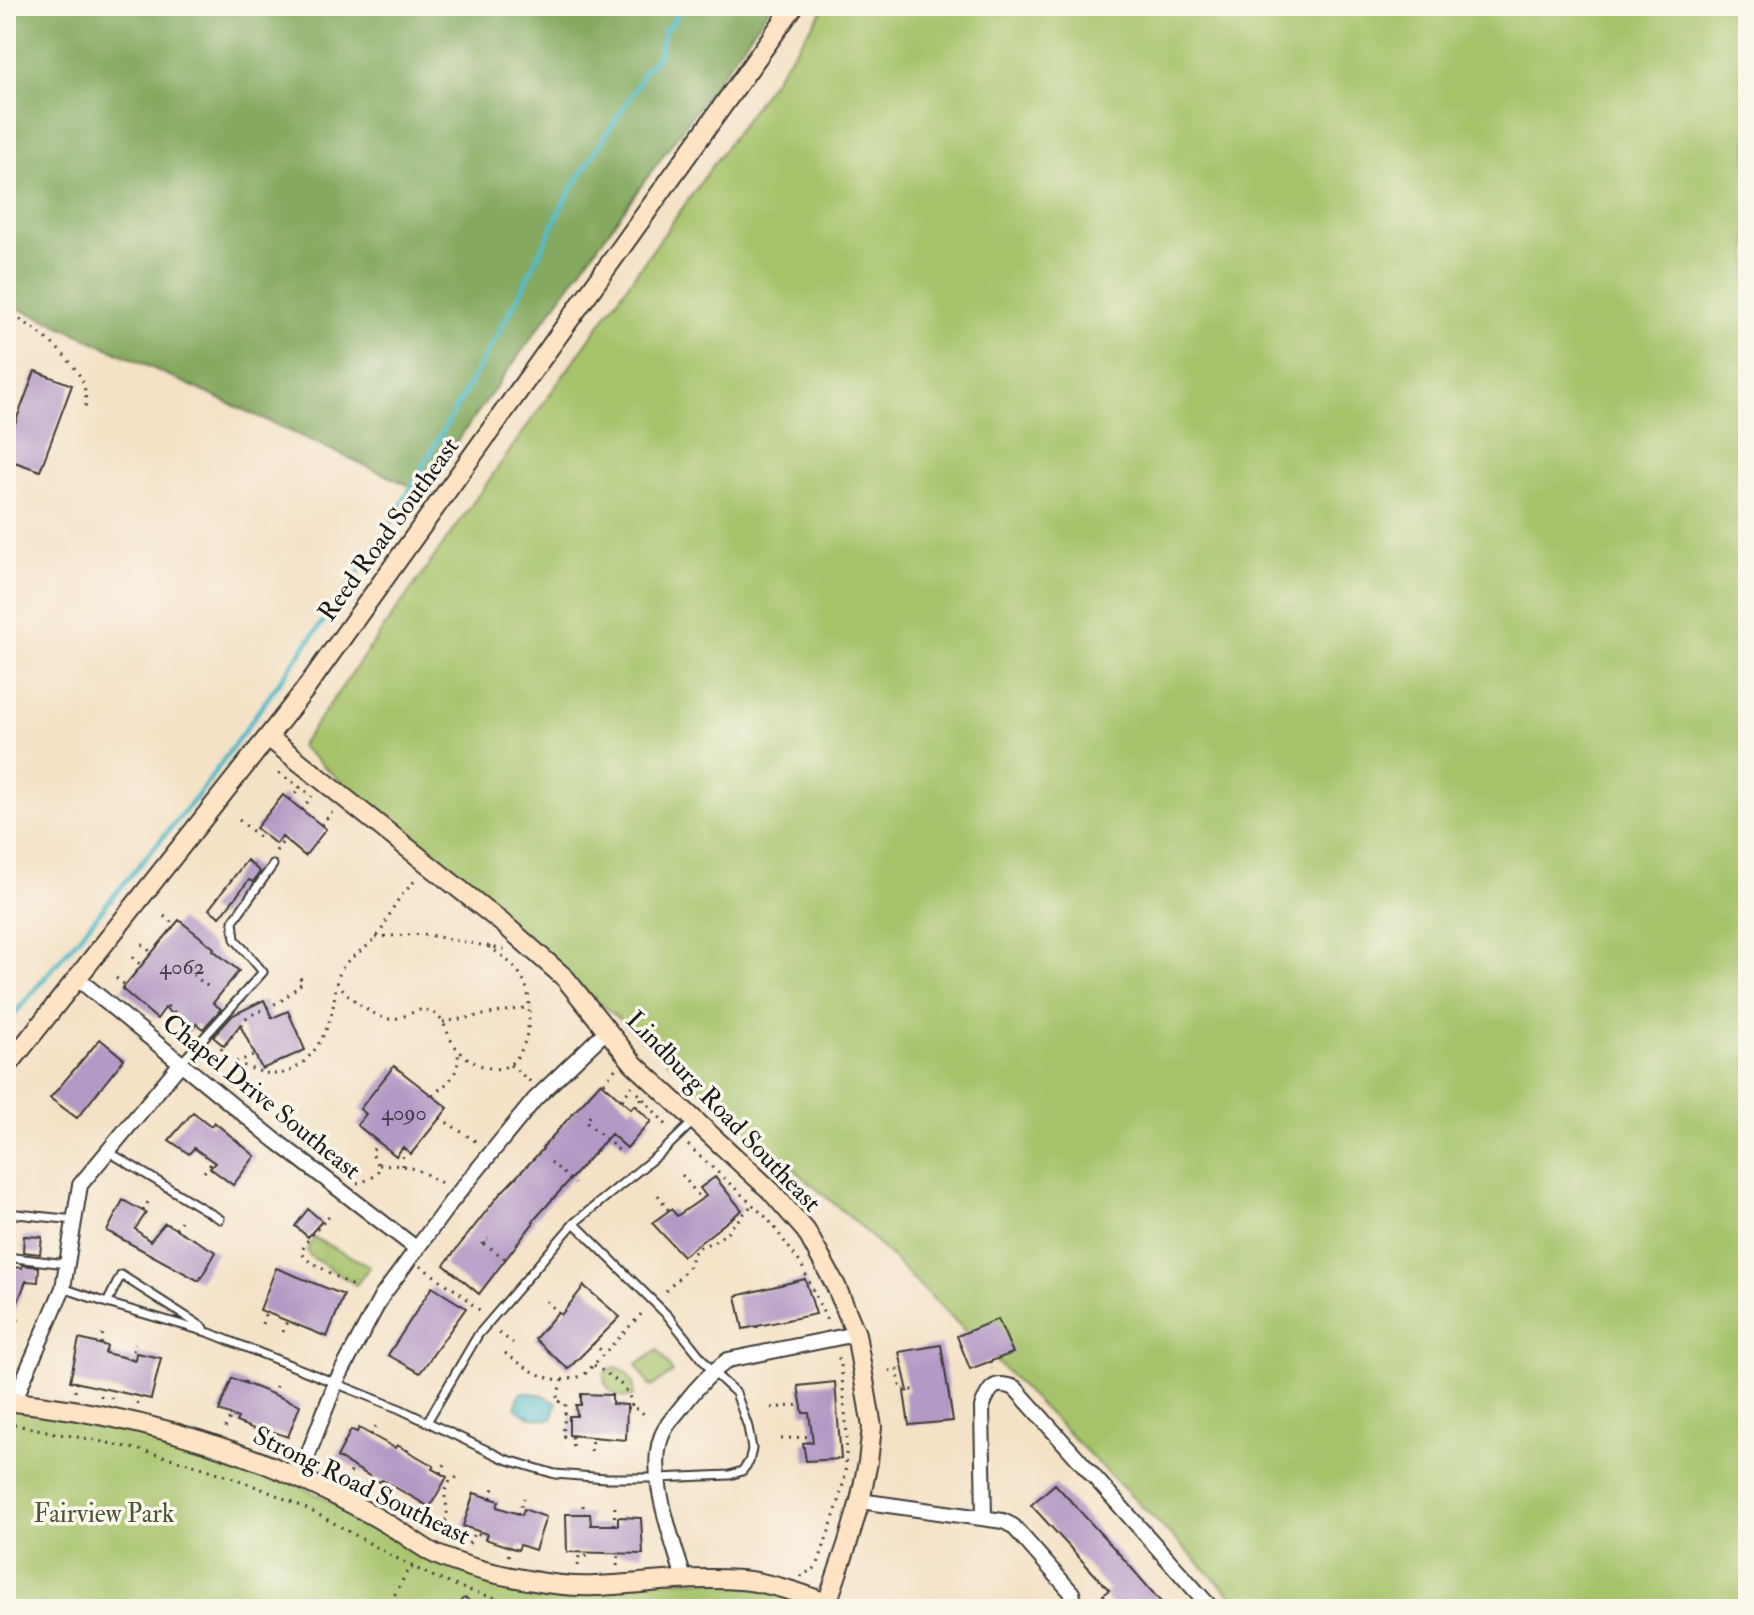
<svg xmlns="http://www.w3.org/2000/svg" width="1754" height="1615" font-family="'IM FELL Double Pica',serif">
	<rect width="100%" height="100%" fill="#fbf7ec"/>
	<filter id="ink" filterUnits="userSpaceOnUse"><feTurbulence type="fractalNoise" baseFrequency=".0125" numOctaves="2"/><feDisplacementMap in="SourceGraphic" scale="16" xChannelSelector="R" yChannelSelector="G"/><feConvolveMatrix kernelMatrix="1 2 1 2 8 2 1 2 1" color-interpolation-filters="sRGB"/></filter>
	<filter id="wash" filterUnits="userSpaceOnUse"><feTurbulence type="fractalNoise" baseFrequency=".006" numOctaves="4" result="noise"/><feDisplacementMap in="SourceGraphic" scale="32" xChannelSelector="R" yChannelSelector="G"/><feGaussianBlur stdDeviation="1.8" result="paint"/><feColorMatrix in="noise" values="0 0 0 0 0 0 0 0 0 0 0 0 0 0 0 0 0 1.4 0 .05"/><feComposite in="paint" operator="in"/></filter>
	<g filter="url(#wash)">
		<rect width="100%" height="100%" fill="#f4e2c7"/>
		<path fill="#a6c36a" stroke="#617043" stroke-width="2" d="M826,6H1733L1748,29V1609H1245L859,1225L300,746Z
			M314,1238L370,1266L356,1285L310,1256L307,1250Z
			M658,1350L673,1372L651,1387L636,1365Z
			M616,1367C628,1370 637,1384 633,1396C619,1400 603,1390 604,1374L610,1369Z
			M9,1401L220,1446L434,1553L528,1580H742L825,1609H6V1459L11,1443Z"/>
		<path fill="#84a95e" stroke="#50623d" stroke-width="2" d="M6,6H771L421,491L38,316L6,304Z"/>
		<path fill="#4fbbc9" stroke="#366c72" stroke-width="2" d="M526,1392L543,1395L557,1403L552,1419C537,1421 526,1417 515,1408L520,1393Z"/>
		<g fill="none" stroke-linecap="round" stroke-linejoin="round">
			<path stroke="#4fbbc9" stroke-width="5" d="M6,1024L199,794L382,539L518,298L566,198L637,86L644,71L658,57L664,31L672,23L681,6"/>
		</g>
		<g id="blocks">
			<path fill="#b399c5" d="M35,371L72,385L40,471L6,459V447Z
				M283,795L326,829L305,856L282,837L276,844L256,828Z
				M247,860L260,872L253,882L249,880L220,917L209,909Z
				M179,920L214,948L213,950L239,971L213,1003L221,1009L203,1029L196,1024L192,1030L165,1008L157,1019L122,989Z
				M264,1000L272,1018L288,1011L305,1050L262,1069L240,1025L224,1046L213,1037L233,1015Z
				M100,1039L124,1059L77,1118L50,1098Z
				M394,1066L448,1108L411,1154L403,1147L396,1156L357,1125L366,1114L360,1109Z
				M601,1082L631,1109L634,1105L651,1121L627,1148L611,1134L533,1221L534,1222L479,1294L444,1265L499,1195L543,1149L542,1148Z
				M193,1112L211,1126L214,1122L255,1156L233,1185L210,1168L215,1163L194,1148L189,1154L169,1140Z
				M715,1177L742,1210L683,1256L652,1223L671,1209L677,1216L706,1196L700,1188Z
				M123,1200L146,1213L135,1229L150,1241L165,1223L216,1252L199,1281L107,1231Z
				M308,1209L322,1221L308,1237L295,1226Z
				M24,1236L42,1237L40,1254L23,1252Z
				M22,1265L39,1267L38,1282L26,1281L11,1320L7,1319L12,1267L22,1268Z
				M276,1268L344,1295L327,1337L260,1310Z
				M805,1279L816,1314L743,1329L736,1296Z
				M584,1286L620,1317L568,1369L535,1339L558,1312L561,1315Z
				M432,1287L466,1308L420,1373L388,1355Z
				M998,1319L1013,1353L970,1369L957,1336Z
				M79,1339L107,1346L105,1353L135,1360L136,1353L161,1358L151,1399L70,1381Z
				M941,1345L953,1421L909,1425L904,1392L908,1391L899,1352Z
				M232,1378L300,1405L288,1437L274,1432L272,1436L236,1422L238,1418L219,1411Z
				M835,1382L841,1459L806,1461L803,1443L813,1442L809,1413H803L798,1386Z
				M581,1394L612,1395V1404L627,1405L626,1440L569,1435V1416H577L576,1405H581Z
				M359,1428L395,1448L397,1445L434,1466L432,1469L447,1477L430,1507L382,1480L380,1482L337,1457L351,1430L357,1432Z
				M1055,1484L1122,1557L1167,1609H1116L1103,1595L1109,1590L1031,1505Z
				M474,1493L499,1501L497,1507L522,1515L524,1509L546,1517L535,1550L520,1545L518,1550L485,1539L487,1534L463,1526Z
				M566,1514H590L591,1525H618V1517L641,1518L643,1554L567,1552Z"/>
		</g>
	</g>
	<g filter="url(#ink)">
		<use href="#blocks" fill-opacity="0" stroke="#3c3a36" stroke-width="2"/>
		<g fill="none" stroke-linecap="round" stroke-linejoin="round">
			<g stroke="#3c3a36" stroke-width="11">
				<path id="lane" d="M181,1063L263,972L235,939L233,921L273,865
					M109,1152L220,1219
					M7,1213L75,1220
					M6,1257L67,1264
					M63,1288L107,1303L210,1333L400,1409L505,1459L555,1474L606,1478H658L730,1475L742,1471L749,1462L752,1449L748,1427L736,1393L712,1371L668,1316L574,1223
					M107,1303L121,1275L204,1328
					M427,1422L478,1335L574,1223L665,1149L694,1121
					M464,1609L465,1603"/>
			</g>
			<g stroke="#3c3a36" stroke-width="18">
				<path id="street" d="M78,979L275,1140L417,1249
					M15,1402L21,1385L63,1288L80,1185L181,1063
					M299,1478L336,1382L382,1296L451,1202L535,1099L607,1030
					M860,1501L1003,1521L1013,1526L1072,1593L1076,1609
					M984,1518L982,1407C990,1387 994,1380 1015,1388L1212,1609
					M684,1579C673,1540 643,1466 665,1429C670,1420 678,1412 684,1404C697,1387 711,1372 728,1360L856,1334"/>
			</g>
			<g stroke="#3c3a36" stroke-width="22">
				<path id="secondary" d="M1747,6L1748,8
					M268,737L506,926L565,978L634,1064L771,1191L806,1231L836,1286L856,1334L872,1427L868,1462L860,1501L847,1545L825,1609
					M6,1068L304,691L794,6
					M6,1401C113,1412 217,1439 314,1485C342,1498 368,1512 394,1528C408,1536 421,1547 435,1554C464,1567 498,1575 528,1580C549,1584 574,1587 595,1586C643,1584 691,1576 740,1580C768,1582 813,1596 838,1609"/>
			</g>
			<path stroke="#3c3a36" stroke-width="3" stroke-dasharray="2 6" stroke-linecap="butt" d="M6,312C32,324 69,354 82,380C86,389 86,401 85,411
				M279,773L308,793
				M290,800L301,787
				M302,810L312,796
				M239,820L262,839
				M321,825L332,812
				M276,851L285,839
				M164,916L175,925
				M376,937L423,934L507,950
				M142,944L152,953
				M132,957L141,965
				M193,975L210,988
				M116,978L125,985
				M337,982C347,996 374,1019 392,1019C404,1018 413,1011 424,1009C444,1016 443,1024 451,1040C459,1054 474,1065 490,1068C529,1076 536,1006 524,981C517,967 502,955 489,947
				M167,1006L184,1020
				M443,1022L530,1007
				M221,1050L247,1017L281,1001L303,982L298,975
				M236,1062C249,1068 262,1074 277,1074C306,1072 326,1037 332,1012C336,996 334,978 345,964C353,955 365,949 374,940C384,929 388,916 396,903C402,894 410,887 416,879
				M236,1062L255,1055
				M510,1065L531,1082
				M604,1083L617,1067
				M638,1093L670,1129
				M432,1095C450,1082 460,1074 458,1050
				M622,1100L632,1086
				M636,1107L642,1098
				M590,1116L586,1122L622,1153
				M440,1118L480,1144
				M688,1145L768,1219L801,1264L829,1325
				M551,1162L575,1184
				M379,1165C409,1164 421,1170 446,1186
				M402,1166L403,1147
				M204,1172L213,1161
				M682,1175L701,1199
				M357,1183C365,1181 381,1177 378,1165C377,1161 374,1158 372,1154L374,1148
				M658,1195L669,1211
				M143,1211L148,1202
				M329,1216C320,1227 305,1238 302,1253L306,1259L356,1288
				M176,1229L181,1221
				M484,1243L508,1261
				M482,1245L488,1239
				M420,1266L461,1294L474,1306L481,1311
				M666,1291L688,1268L693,1254L698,1248L715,1241L724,1235L753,1204
				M546,1301L558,1312
				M12,1317L20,1320
				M787,1319L789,1325
				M262,1324L266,1312
				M453,1324L458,1328
				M757,1326V1330
				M283,1332L287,1321
				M499,1333L513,1343
				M593,1343L604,1353
				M101,1344L103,1332
				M505,1353C531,1371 551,1388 584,1375L645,1310
				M431,1356L435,1359
				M131,1359L135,1343
				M990,1361L992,1369
				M594,1365C612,1378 630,1385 632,1408
				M889,1371L897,1369L901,1390H914
				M562,1380L556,1400L566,1404L563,1436L572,1437L573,1451
				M245,1383L248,1376
				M75,1392L77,1382
				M273,1395L276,1386
				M101,1397L103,1388
				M111,1399L113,1390
				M137,1404L139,1396
				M627,1408L637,1409L644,1414
				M771,1408L801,1405
				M6,1424C24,1426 42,1430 60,1434C144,1448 228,1471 305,1508C356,1533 404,1567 457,1586C494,1600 532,1606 571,1609
				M225,1428L231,1416
				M371,1435L376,1426
				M781,1439L812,1436
				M260,1442L263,1433
				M407,1451L411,1445
				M591,1451L592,1437
				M440,1473L445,1464
				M346,1480L354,1467
				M381,1498L390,1484
				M491,1498L494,1488
				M583,1505L584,1514
				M518,1514L524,1498
				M413,1517L423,1502
				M614,1525L615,1505
				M432,1528L437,1521L446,1520C451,1504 438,1497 451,1480L455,1479L460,1473
				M469,1544L474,1533L486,1537
				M508,1556L512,1548
				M578,1566L579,1556H589V1553
				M617,1566L619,1554
				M801,1577L802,1574L812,1571L818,1564L839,1501L845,1475L847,1435L841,1365L837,1352
				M387,1609L408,1570L413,1567
				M634,1609L694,1603L752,1609"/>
			<use href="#lane" stroke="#fff" stroke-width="7"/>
			<use href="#street" stroke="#fff" stroke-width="14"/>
			<use href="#secondary" stroke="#fee4c5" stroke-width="18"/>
		</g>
	</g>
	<g text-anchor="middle" stroke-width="7" stroke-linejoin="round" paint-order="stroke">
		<g font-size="22" fill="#423b46">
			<text x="182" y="974">4062</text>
			<text x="404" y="1120">4090</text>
		</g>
		<g font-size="26" fill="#1c1c1c" stroke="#fbf7ec">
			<text transform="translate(388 529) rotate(-54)" y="9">Reed Road Southeast</text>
			<text transform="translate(262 1096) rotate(39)" y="9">Chapel Drive Southeast</text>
			<text transform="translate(724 1111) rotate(46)" y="9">Lindburg Road Southeast</text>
			<text transform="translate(362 1485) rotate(26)" y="9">Strong Road Southeast</text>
		</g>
		<g font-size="26" fill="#4c5637" stroke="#fbf7ec">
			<text x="104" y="1522">Fairview Park</text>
		</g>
	</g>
	<rect width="1754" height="1615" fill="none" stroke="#fbf7ec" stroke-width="32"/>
</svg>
